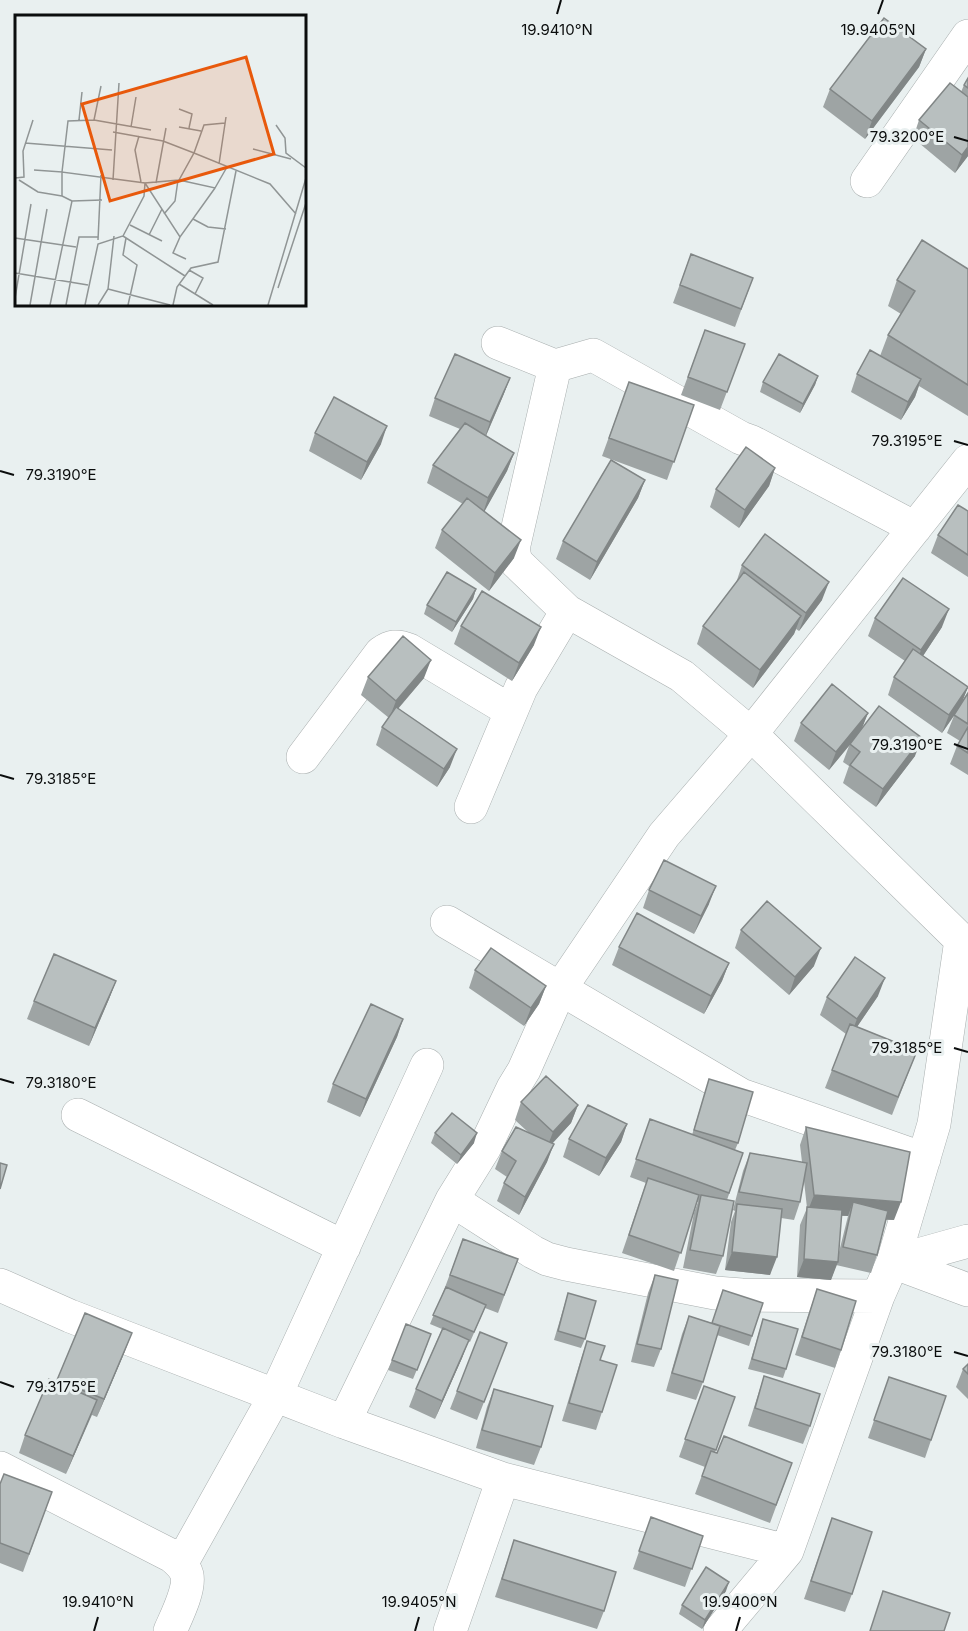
<svg xmlns="http://www.w3.org/2000/svg" width="968" height="1631" font-family="Inter,sans-serif">
	<rect width="100%" height="100%" fill="#e9f0f0"/>
	<g fill="none" stroke-linecap="round" stroke-linejoin="round">
		<g stroke="#a8aeae" stroke-width="34">
			<path id="street" d="M867,181L968,36
				M498,343L555,366L593,355L741,438L752,442L915,528
				M968,461L751,734L961,940L934,1124L893,1262L968,1290
				M303,757L381,653C391,646 397,645 409,650L511,711
				M471,807L521,688L567,611
				M447,922L741,1095L924,1159
				M78,1115L344,1247
				M452,1200L533,1252L547,1259L566,1264L715,1293L742,1295L878,1296
				M0,1285L70,1316L344,1422L503,1479L787,1551
				M344,1422L452,1200L485,1147L513,1088L524,1070L560,989L664,835L751,734L682,676L567,611L516,562L513,549L555,366
				M0,1468L172,1556C178,1561 185,1567 187,1575C190,1590 176,1617 170,1631
				M181,1564L276,1394L427,1065
				M450,1631L503,1479
				M720,1631L787,1551L878,1296L893,1262L968,1241"/>
		</g>
		<use href="#street" stroke="#fff" stroke-width="33"/>
	</g>
	<path fill="#9ea4a4" fill-rule="evenodd" d="M926,49L919,67L865,139L823,107L830,89Z
		M968,78V156L955,173L913,138L919,120L961,92L964,85Z
		M691,254L753,278L735,327L673,303Z
		M968,269V416L919,386L915,397L901,420L851,392L857,374L880,356L888,335L901,314L888,306L897,280Z
		M705,330L745,344L720,410L681,395Z
		M818,376L815,385L800,413L760,392L763,382Z
		M510,378L503,396L486,436L514,453L507,471L484,511L514,558L489,591L435,548L442,530L463,504L427,483L433,465L460,429L429,416L435,398Z
		M629,382L694,405L667,480L602,456Z
		M315,433L381,444L361,480L309,451Z
		M775,468L769,486L739,528L710,507L716,489Z
		M645,480L638,498L590,580L556,559L563,541Z
		M968,511V577L931,553L938,535Z
		M742,565L822,600L799,631L796,629L794,634L753,688L697,644L703,626L736,583Z
		M476,589L473,599L452,632L424,614L427,605Z
		M875,618L942,627L923,656L968,687L962,701L968,693V775L950,764L957,746L960,741L947,733L954,716L942,733L888,695L894,677L905,661L868,636Z
		M461,626L534,645L512,681L454,644Z
		M368,677L424,678L398,709L450,767L437,787L376,745L382,727L389,718L361,695Z
		M868,713L862,727L915,756L876,807L843,783L849,766L843,762L849,746L829,770L794,741L801,723Z
		M649,890L709,904L694,934L643,908Z
		M741,930L814,966L789,995L735,948Z
		M619,947L729,963L722,981L704,1014L612,965Z
		M475,970L546,986L539,1004L524,1026L469,988Z
		M116,981L109,999L89,1046L27,1019L34,1001Z
		M878,996L857,1027L917,1051L892,1115L825,1088L846,1034L820,1015L827,997Z
		M403,1019L397,1037L360,1117L327,1102L333,1084Z
		M709,1079L738,1143L735,1150L743,1153L727,1200L723,1256L716,1274L683,1268L694,1213L698,1202H697L674,1271L622,1253L646,1183L630,1177L650,1119L692,1135Z
		M521,1102L578,1105L571,1123L553,1143L547,1162L519,1215L497,1201L504,1183L507,1177L495,1169L502,1151L528,1132L515,1120Z
		M627,1124L621,1142L599,1176L563,1157L569,1139Z
		M806,1127L894,1220H886L877,1255L871,1273L836,1265L831,1280L797,1277L800,1225L807,1208L804,1181L800,1202L794,1220L781,1218L770,1275L725,1270L731,1222L735,1211L733,1210L743,1171L750,1153L802,1162L800,1145ZM841,1216H848L838,1256Z
		M435,1133L474,1143L457,1164L431,1143Z
		M463,1239L518,1259L498,1313L485,1308L470,1342L468,1341L462,1358L435,1419L409,1407L416,1389L442,1329L430,1324L444,1290Z
		M655,1275L661,1349L654,1367L631,1362L648,1293Z
		M817,1289L841,1350L835,1368L795,1355Z
		M568,1293L585,1339L581,1348L554,1340Z
		M763,1303L749,1346L717,1335L703,1382L696,1400L666,1391L682,1334L689,1316L712,1323Z
		M85,1313L125,1351L97,1417L92,1415L66,1474L19,1453L25,1435L56,1382Z
		M763,1319L786,1369L783,1378L748,1369Z
		M406,1324L428,1343L413,1379L388,1370Z
		M587,1341L600,1360L602,1412L596,1430L562,1421L581,1359Z
		M507,1343L477,1420L450,1409L457,1391Z
		M968,1364V1399L956,1387L963,1369Z
		M764,1376L810,1426L803,1444L748,1426Z
		M889,1377L946,1396L925,1458L868,1438Z
		M704,1386L735,1397L715,1452L792,1463L770,1523L695,1494L705,1467L679,1457Z
		M494,1389L541,1447L534,1465L476,1448L487,1407Z
		M0,1484L52,1492L23,1572L0,1563Z
		M651,1517L703,1536L685,1587L633,1569Z
		M832,1518L852,1594L845,1612L804,1599Z
		M514,1540L604,1611L597,1629L495,1597Z
		M726,1591L702,1629L679,1614L682,1605Z"/>
	<path fill="#818686" d="M926,49L919,67L865,139L872,121Z
		M968,147V156L955,173L962,155Z
		M818,376L815,385L800,413L803,404Z
		M510,378L503,396L484,440L490,422Z
		M921,379L915,397L901,420L908,402Z
		M387,426L381,444L361,480L367,462Z
		M514,453L507,471L482,516L488,498Z
		M775,468L769,486L739,528L745,510Z
		M645,480L638,498L590,580L597,562Z
		M521,540L514,558L489,591L495,573Z
		M829,582L822,600L799,631L806,613Z
		M476,589L473,599L452,632L456,622Z
		M949,609L942,627L915,668L921,650Z
		M801,616L794,634L753,688L760,670Z
		M541,627L534,645L512,681L519,663Z
		M431,660L424,678L389,719L396,701Z
		M968,687L961,705L942,733L949,715Z
		M868,713L861,731L829,770L836,752Z
		M922,738L915,756L876,807L883,789Z
		M457,749L450,767L437,787L444,769Z
		M716,886L709,904L694,934L701,916Z
		M821,948L814,966L789,995L795,977Z
		M729,963L722,981L704,1014L711,996Z
		M885,978L878,996L850,1037L857,1019Z
		M116,981L109,999L89,1046L95,1028Z
		M546,986L539,1004L524,1026L531,1008Z
		M403,1019L397,1037L360,1117L366,1099Z
		M578,1105L571,1123L546,1150L553,1132Z
		M627,1124L621,1142L599,1176L606,1158Z
		M477,1133L474,1143L457,1164L461,1155Z
		M554,1144L547,1162L519,1215L525,1197Z
		M814,1195L901,1202L894,1220L850,1216L853,1202L848,1216L807,1213Z
		M732,1252L777,1257L770,1275L725,1270Z
		M804,1259L838,1262L831,1280L797,1277Z
		M132,1333L125,1351L97,1417L104,1399Z
		M469,1340L462,1358L435,1419L442,1401Z
		M97,1400L90,1418L66,1474L73,1456Z
		M729,1582L726,1591L702,1629L705,1620Z"/>
	<path fill="#b8bfbf" stroke="#818686" stroke-width="1.5" d="M884,18L926,49L872,121L830,89Z
		M968,78V88L964,85Z
		M950,83L968,97V147L962,155L919,120Z
		M922,240L968,269V385L888,335L915,291L897,280Z
		M691,254L753,278L741,309L680,285Z
		M705,330L745,344L727,392L688,377Z
		M870,350L921,379L908,402L857,374Z
		M455,354L510,378L490,422L435,398Z
		M779,354L818,376L803,404L763,382Z
		M629,382L694,405L674,462L609,438Z
		M334,397L387,426L367,462L315,433Z
		M465,423L514,453L488,498L433,465Z
		M746,447L775,468L745,510L716,489Z
		M611,460L645,480L597,562L563,541Z
		M467,498L521,540L495,573L442,530Z
		M958,505L968,511V555L938,535Z
		M765,534L829,582L806,613L742,565Z
		M447,572L476,589L456,622L427,605Z
		M744,572L801,616L760,670L703,626Z
		M903,578L949,609L921,650L875,618Z
		M482,591L541,627L519,663L461,626Z
		M403,636L431,660L396,701L368,677Z
		M913,649L968,687L949,715L894,677Z
		M832,684L868,713L836,752L801,723Z
		M968,693V724L954,715Z
		M879,706L922,738L883,789L850,765L860,752L850,744Z
		M396,707L457,749L444,769L382,727Z
		M968,727V753L957,746Z
		M664,860L716,886L701,916L649,890Z
		M767,901L821,948L795,977L741,930Z
		M637,913L729,963L711,996L619,947Z
		M491,948L546,986L531,1008L475,970Z
		M54,954L116,981L95,1028L34,1001Z
		M855,957L885,978L857,1019L827,997Z
		M371,1004L403,1019L366,1099L333,1084Z
		M850,1024L917,1051L898,1097L832,1070Z
		M546,1076L578,1105L553,1132L521,1102Z
		M709,1079L753,1092L738,1143L694,1130Z
		M588,1105L627,1124L606,1158L569,1139Z
		M452,1113L477,1133L461,1155L435,1133Z
		M650,1119L743,1153L729,1193L636,1159Z
		M516,1127L554,1144L525,1197L504,1183L516,1161L502,1151Z
		M806,1127L910,1152L901,1202L814,1195Z
		M750,1153L807,1163L800,1202L739,1192Z
		M0,1163L7,1165L0,1189Z
		M648,1178L699,1195L681,1253L629,1235Z
		M701,1195L734,1201L723,1256L690,1250Z
		M853,1202L888,1211L877,1255L843,1247Z
		M737,1204L782,1209L777,1257L732,1252Z
		M807,1207L842,1210L838,1262L804,1259Z
		M463,1239L518,1259L504,1295L450,1275Z
		M655,1275L678,1280L661,1349L637,1344Z
		M446,1287L486,1305L474,1332L433,1315Z
		M817,1289L856,1301L841,1350L802,1337Z
		M723,1290L763,1303L752,1336L712,1323Z
		M568,1293L596,1301L585,1339L558,1331Z
		M85,1313L132,1333L104,1399L57,1380Z
		M689,1316L720,1326L703,1382L672,1373Z
		M763,1319L798,1329L786,1369L752,1359Z
		M406,1324L431,1334L417,1370L392,1360Z
		M443,1328L469,1340L442,1401L416,1389Z
		M480,1332L507,1343L484,1402L457,1391Z
		M587,1341L605,1346L600,1360L617,1365L602,1412L569,1403Z
		M968,1364V1374L963,1369Z
		M764,1376L820,1394L810,1426L755,1408Z
		M889,1377L946,1396L931,1440L874,1420Z
		M49,1379L97,1400L73,1456L25,1435Z
		M704,1386L735,1397L716,1450L685,1439Z
		M494,1389L553,1406L541,1447L482,1430Z
		M724,1436L792,1463L776,1505L702,1476L711,1451L717,1453Z
		M4,1474L52,1492L29,1554L0,1543V1484Z
		M651,1517L703,1536L692,1569L639,1551Z
		M832,1518L872,1532L852,1594L811,1581Z
		M514,1540L616,1572L604,1611L502,1579Z
		M706,1567L729,1582L705,1620L682,1605Z
		M883,1591L950,1613L944,1631H870Z"/>
	<path fill="none" stroke="#0b0d0d" stroke-width="2" d="M557,14L561,0M878,14L883,0M954,137L968,141M954,441L968,445M0,471L14,475M954,744L968,749M0,775L14,779M954,1048L968,1052M0,1079L14,1083M954,1352L968,1356M0,1382L14,1387M94,1631L98,1617M415,1631L419,1617M736,1631L740,1617"/>
	<g transform="translate(15 15)">
		<rect width="291" height="291" fill="#e9f0f0"/>
		<path fill="none" stroke="#909595" stroke-width="1.5" d="M164,94L177,99L174,113M64,105L67,77M79,105L136,115M261,110L270,123L271,138L291,153M116,112L121,82M164,112L186,116M98,117L148,126L179,138L189,110L210,108M124,121L120,135L126,167M10,128L97,135M238,134L276,144M204,149L211,102M19,155L47,157L53,106L79,105L86,71M0,163L9,162L8,136L18,105M4,165L23,177L47,181M98,165L104,68M164,165L200,173L212,152M141,168L151,113M57,186L87,185M149,199L160,186L163,165M178,204L193,212L211,214M115,210L147,226M134,220L147,194M108,221L170,261M165,222L158,238L171,244M0,223L61,232M111,223L108,240L122,250L113,290M83,225L86,160M174,255L188,263L180,279M0,258L73,270M164,269L198,290M263,273L291,188M93,274L155,290M0,283L16,189M15,290L32,194M35,290L57,186L47,181V157L130,168L165,222L200,173M51,290L64,222H83M70,290L83,229L108,221L129,181L130,168L164,165L179,138L255,169L281,199M83,290L93,274L99,221M158,290L162,272L176,253L203,247L221,156M253,290L291,163"/>
		<path fill="#e8590c" fill-opacity="0.15" stroke="#e8590c" stroke-width="3" d="M231,42L259,139L95,186L67,89Z"/>
		<rect width="291" height="291" fill="none" stroke="#0b0d0d" stroke-width="3"/>
	</g>
	<g font-size="15" text-anchor="middle" fill="#0b0d0d" stroke="#e9f0f0" stroke-width="6" stroke-linejoin="round" paint-order="stroke">
		<text x="557" y="35">19.9410°N</text>
		<text x="878" y="35">19.9405°N</text>
		<text x="907" y="142">79.3200°E</text>
		<text x="907" y="446">79.3195°E</text>
		<text x="61" y="480">79.3190°E</text>
		<text x="907" y="750">79.3190°E</text>
		<text x="61" y="784">79.3185°E</text>
		<text x="907" y="1053">79.3185°E</text>
		<text x="61" y="1088">79.3180°E</text>
		<text x="907" y="1357">79.3180°E</text>
		<text x="61" y="1392">79.3175°E</text>
		<text x="98" y="1607">19.9410°N</text>
		<text x="419" y="1607">19.9405°N</text>
		<text x="740" y="1607">19.9400°N</text>
	</g>
</svg>
